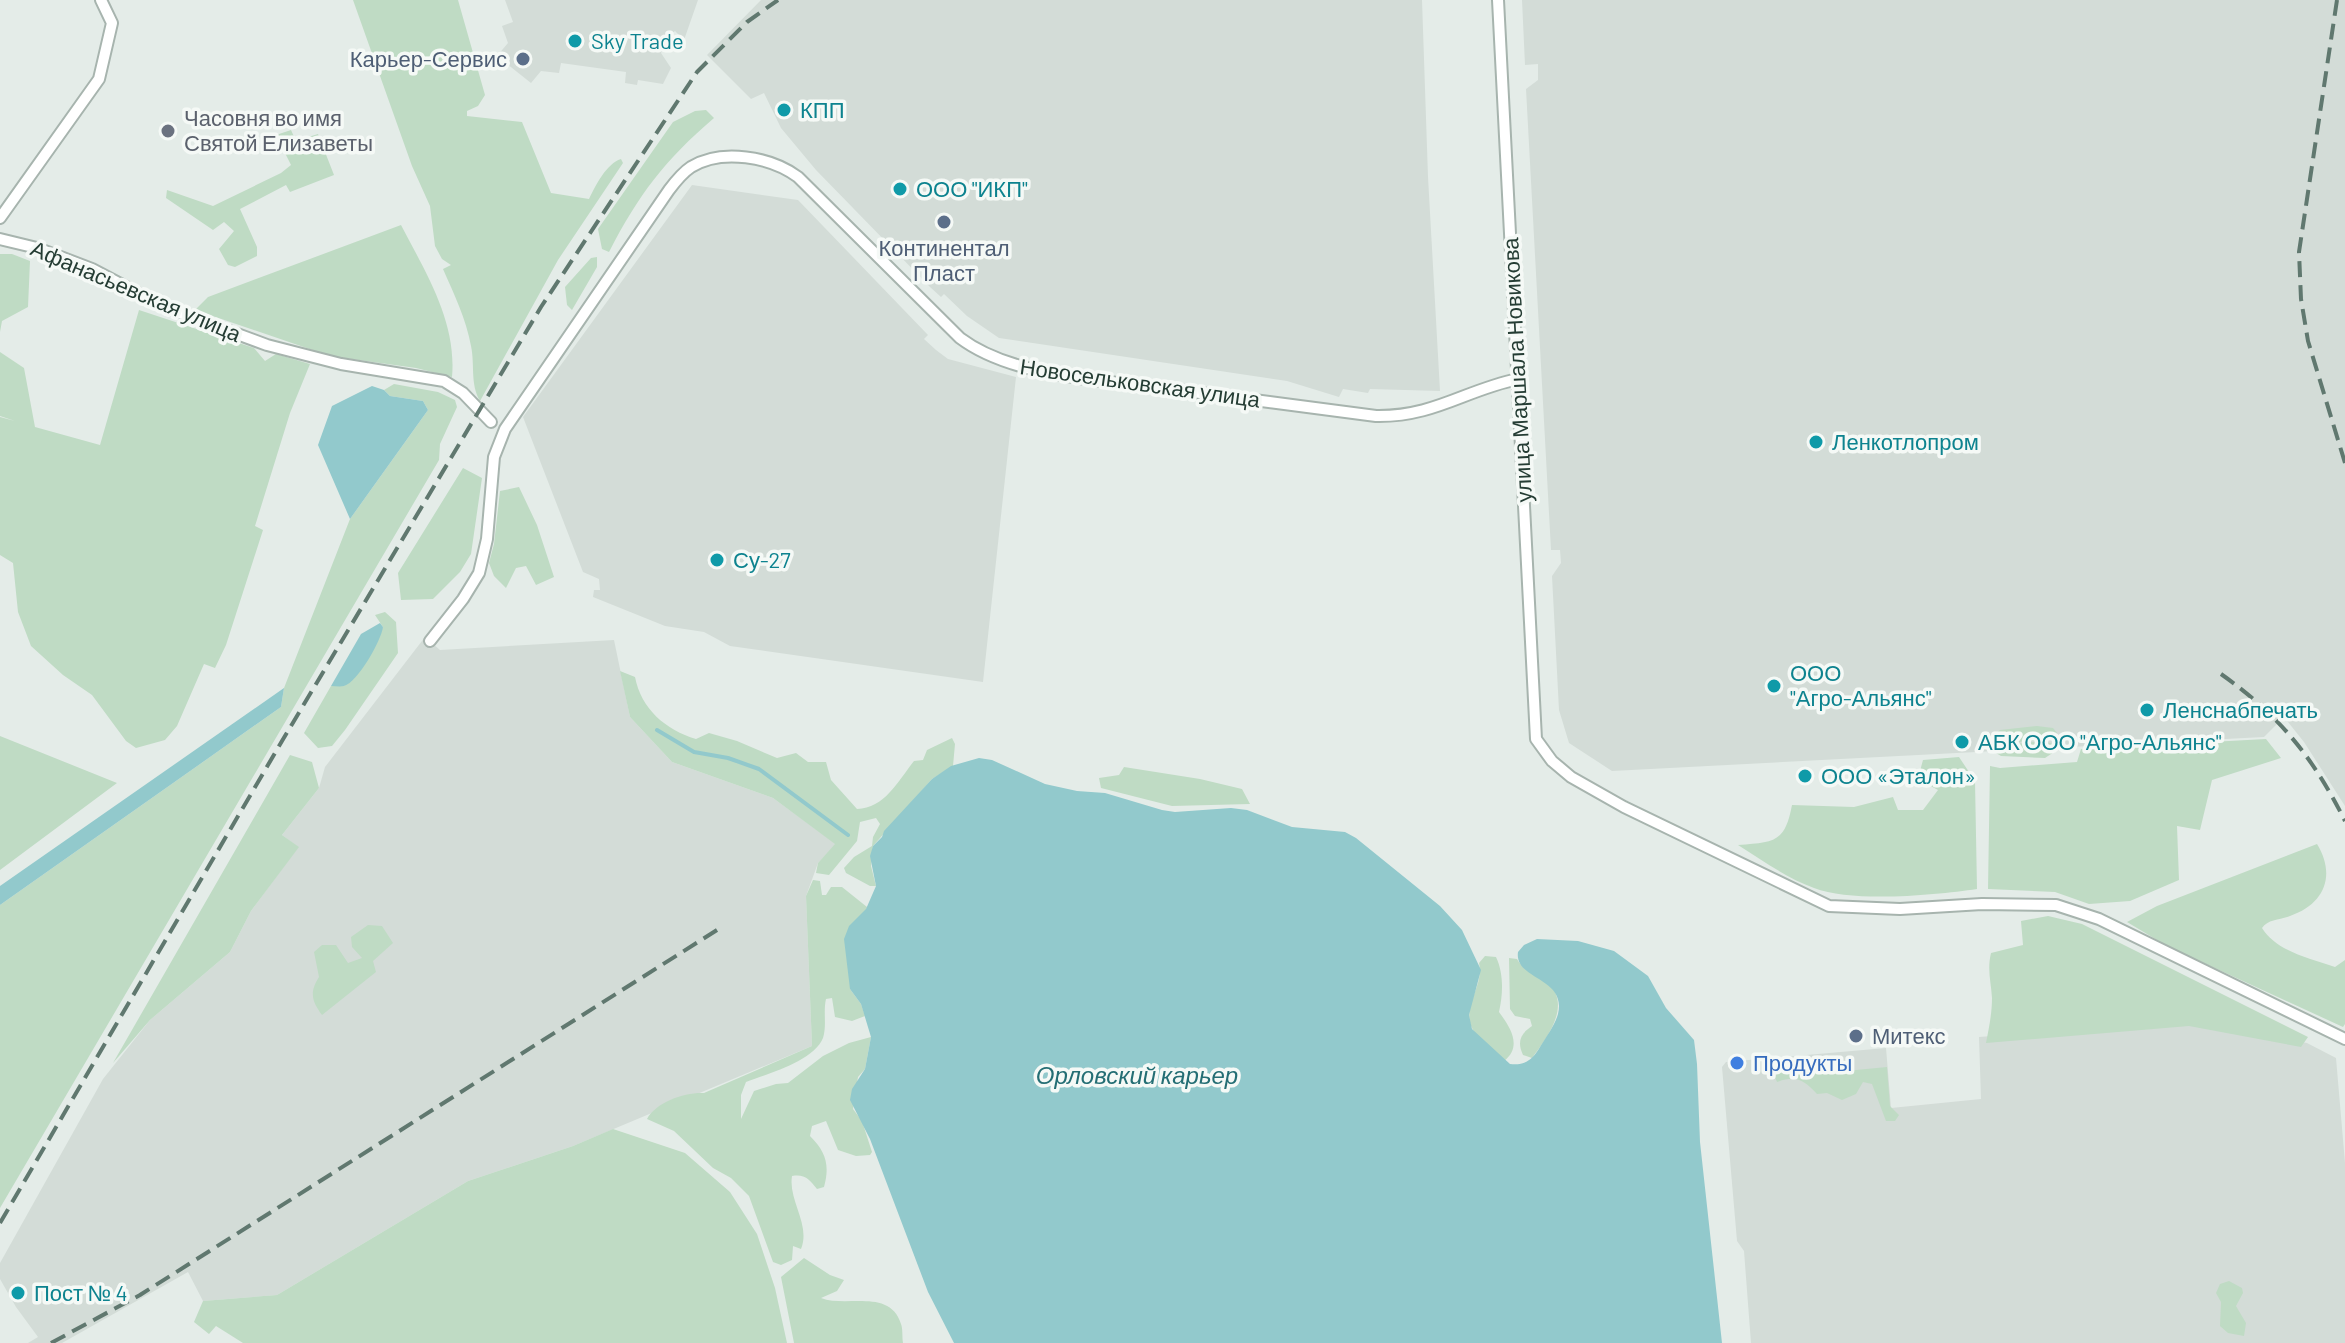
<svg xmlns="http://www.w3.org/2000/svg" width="2345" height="1343" font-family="Barlow,sans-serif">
	<rect width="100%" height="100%" fill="#e4ece8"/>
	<path fill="#d3dcd7" d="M505,0H698L684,40L675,31L666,38L661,53L671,68L663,84L638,80L637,85L625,83L626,72L561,63L559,73L541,71L531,83L497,56L508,43L502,26L513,22Z
		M761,0H1422L1428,177L1440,391L1370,389L1368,393L1343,389L1339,397L1287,381L999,338L967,316L944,294L941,297L930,287L816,170L781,128L764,93L751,99L707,55Z
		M1522,0H2345V806L2304,742L2284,717L2264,737L1612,771L1569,743L1559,710L1552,576L1561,563L1560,550H1551L1526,89L1538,80V64L1525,65Z
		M692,185L798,200L928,335L924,339L936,350L948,359L1016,377L983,682L730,646L704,632L665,626L593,597L594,590H600L599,579L583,572L523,417Z
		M425,637L440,650L614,640L630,717L672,762L773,798L836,844L818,863L806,896L812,1046L573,1146L468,1181L277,1295L203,1301L188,1272L62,1343H28L38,1337L16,1307L0,1279V1263L103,1079L150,1020L230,952L251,911L298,847L282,835L319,788L325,767Z
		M2192,1021L2307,1043L2336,1058L2345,1163V1343H1751L1744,1251L1737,1241L1722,1067L1726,1062L1886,1048L1891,1108L1981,1099L1979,1037Z"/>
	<path fill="#bfdbc4" d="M353,0H458L485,95L478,106L467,111V116L522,122L551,193L589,199C596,185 606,164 621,159L623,163L558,260L480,401C470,384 475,365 471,346C466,319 454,294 443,269L451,265L442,259L435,246L430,206L412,166Z
		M706,110L714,118C664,161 639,194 609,252L602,249L598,229L673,122L695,111Z
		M291,130L296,141L318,134L334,175L290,192L286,185L240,209L257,247V256L235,267L228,265L219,249L234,231L224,222L213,230L166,198L167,190L213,206L281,173L291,165L276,135Z
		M401,225C426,273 457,322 452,377L416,368L330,356L195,310L208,297Z
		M0,254H12L30,261L28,307L2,321L0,332Z
		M597,257V267L572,310L567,305L565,287L591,258Z
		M139,310L254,348L265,361L276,354L310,364L290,413L255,526L263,530L226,645L215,668L204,664L177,726L165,740L136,748L126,741L92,695L63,675L31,646L18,612L13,563L0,555V417L15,421L0,416V352L24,368L35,427L100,445Z
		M394,384L438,392L455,400L457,407L440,444L439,460L0,1208V905L281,707L284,688L350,519L428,410L423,401L390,396L384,390Z
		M463,468L482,478L471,554L460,572L433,599L401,600L398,573Z
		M519,487L537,525L554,577L536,585L526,566L516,568L506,588L494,576L489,563L494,544L500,491Z
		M385,612L396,622L398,653L345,730L332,746L318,748L304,733L331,686H344L383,627L375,615Z
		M620,671L635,677C641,709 666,730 696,739L709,733L737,741L777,758L796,753L808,762H826L831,780L857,809C885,808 898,781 914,761L923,760L927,750L952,738L955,744L953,766L932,779L873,846L871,866L876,886H870L846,873L844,868L854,857L872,846L873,837L880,824L876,818L860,822L857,841L829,875L816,873L818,863L835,844L773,798L672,762L630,717Z
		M2037,726L2053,728L2057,733L2055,739L1994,744L1993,736L2000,730Z
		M0,736L117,783L0,870Z
		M2266,739L2281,758L2212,780L2200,830L2177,826L2179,880L2130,901L2089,904L2055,892L1988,889L1990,766L2000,768L2077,762L2081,749Z
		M2044,741L2053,744L2054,752L2045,758L2001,756L1996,753L1997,746Z
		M290,755L312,762L319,788L282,835L299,847L251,911L230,952L150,1020L113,1063Z
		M1959,757L1975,781L1977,889C1936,895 1853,903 1814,888C1787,878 1763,861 1738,845C1774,842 1785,843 1792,805L1854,807L1893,797L1898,810H1923L1938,790L1927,784L1920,771L1923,760Z
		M1124,767L1200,779L1242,789L1250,804L1172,806L1101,788L1099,778L1119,775Z
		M2317,844C2336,875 2325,904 2290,916C2280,920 2268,919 2262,928C2276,951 2309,958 2335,967L2345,960V1024L2343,1027L2167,946L2127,922L2157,906Z
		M813,880L820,881L822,895H826L831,887H842L867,907L850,989L861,1004L865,1016L852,1021L835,1017L832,998L826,999C823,1012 827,1025 823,1038C814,1061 767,1074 746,1082L741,1095V1119L754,1091L776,1084L788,1083L823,1056L849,1043L871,1037L865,1069L858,1077L853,1109L862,1121L872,1152L870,1155L856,1156L838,1150L826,1121L812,1126L810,1136C826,1152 830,1165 824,1187L817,1189C809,1179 805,1174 792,1176C788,1200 811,1225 801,1249L793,1246L792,1260L781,1265L773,1262L749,1196L731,1178L713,1168L674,1131L647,1119C656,1102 685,1092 704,1093L812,1046L806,896Z
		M2048,916L2082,924L2308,1037L2301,1047L2189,1026L1986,1043C1989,1028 1992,1013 1992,998C1991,982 1987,970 1991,953L2023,945L2021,921Z
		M368,925L382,926L393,943L373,961L376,972L322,1015C312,1001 309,993 319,977L314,952L322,945H336L348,963L362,958L352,947L351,937Z
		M1485,956L1496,957C1504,974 1503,994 1499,1012C1510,1027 1523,1046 1504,1061C1495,1051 1479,1042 1473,1030C1460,1007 1485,986 1479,963Z
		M1509,958L1517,959C1525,973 1537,973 1548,983C1572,1005 1547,1038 1532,1058L1523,1055C1517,1042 1520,1034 1532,1026L1530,1019L1515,1016L1510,1009Z
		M1804,1062L1825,1073L1887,1067L1890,1106L1899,1115L1895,1121H1886L1872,1084L1863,1082L1856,1094L1842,1100L1827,1093L1817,1094C1804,1080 1796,1075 1777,1082L1775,1077L1781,1065Z
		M613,1129L685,1153L730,1192L757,1234L775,1288L787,1343H243L216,1326L209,1334L194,1322L203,1301L277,1295L468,1181L573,1146Z
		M804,1258L830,1275L844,1280L837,1291L821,1298C846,1308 890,1288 901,1324C903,1329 902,1337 903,1343H794L781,1277Z
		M2229,1281L2242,1288L2243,1293L2236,1306L2246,1323L2244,1336L2228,1333L2220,1326L2221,1302L2216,1293L2220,1284Z"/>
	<path fill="#92c9cc" d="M372,386L384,390L390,396L423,401L428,410L350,519L318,445L332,406Z
		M380,623L383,627C381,641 358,682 344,686C340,687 335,686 331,686L361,634Z
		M284,688L281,707L0,905V886Z
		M979,758L992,760L1045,784L1077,791L1105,793L1162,810L1175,812L1231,808L1247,810L1292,827L1345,832L1356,838L1440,906L1462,930L1481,970L1469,1015L1472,1029L1510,1064C1525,1066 1533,1059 1540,1047C1546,1037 1555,1025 1558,1014C1567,977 1514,980 1518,952L1524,945L1537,939L1578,941L1614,951L1648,976L1666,1008L1694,1040L1697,1064L1700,1142L1722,1343H954L928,1292L870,1139L850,1100L852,1089L865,1069L871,1037L861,1004L850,989L844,939L849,926L866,909L876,886L870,856L873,846L882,837L884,831L932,779L951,766Z"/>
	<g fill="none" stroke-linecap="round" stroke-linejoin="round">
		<path stroke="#92c9cc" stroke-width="4" d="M657,730L694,752L728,758L759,769L848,835"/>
		<g stroke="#a7b4ae" stroke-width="14">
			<path id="street" d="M1498,0L1536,739L1552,761L1571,777L1624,807L1829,906L1900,909L1982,904L2056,905L2099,919L2345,1039
				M0,218L99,79L112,23L101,0
				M0,239L37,248L92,269L164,307L267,345L341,364L444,381L463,393L491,422
				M430,641L463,599L479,573L487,539L494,457L505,429L669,190C675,182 682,173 691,167C722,148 771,157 798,177L960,338C1013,378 1105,380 1170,389C1239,398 1307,407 1376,416C1434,417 1465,390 1518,379"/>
		</g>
		<use href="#street" stroke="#fff" stroke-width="10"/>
		<path stroke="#60786f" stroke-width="4" stroke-dasharray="16 8" stroke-linecap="butt" d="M2337,0L2299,252L2301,299L2308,341L2345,463
			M2221,674C2279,715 2313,757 2345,821
			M0,1223L282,741L541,307L697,72L747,22L778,0
			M51,1343L140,1295L717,930"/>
	</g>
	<g fill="#0f9aa8" stroke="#f5f9f6" stroke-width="3">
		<circle cx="575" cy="41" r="8"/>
		<circle cx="784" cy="110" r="8"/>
		<circle cx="900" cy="189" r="8"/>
		<circle cx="1816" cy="442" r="8"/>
		<circle cx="717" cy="560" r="8"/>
		<circle cx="1774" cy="686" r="8"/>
		<circle cx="2147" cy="710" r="8"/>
		<circle cx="1962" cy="742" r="8"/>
		<circle cx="1805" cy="776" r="8"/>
		<circle cx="18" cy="1293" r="8"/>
	</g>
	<g fill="#5c6f8a" stroke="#f5f9f6" stroke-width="3">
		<circle cx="523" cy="59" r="8"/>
		<circle cx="944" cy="222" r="8"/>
		<circle cx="1856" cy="1036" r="8"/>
	</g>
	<circle fill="#6b7280" stroke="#f5f9f6" stroke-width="3" cx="168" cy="131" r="8"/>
	<circle fill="#3f7fe0" stroke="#f5f9f6" stroke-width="3" cx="1737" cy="1063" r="8"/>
	<g text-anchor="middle" stroke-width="7" stroke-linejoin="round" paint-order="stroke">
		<g font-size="22" fill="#0d838f" stroke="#f5f9f6" text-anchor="start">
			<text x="591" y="49">Sky Trade</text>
			<text x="800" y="118">КПП</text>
			<text x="916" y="197">ООО "ИКП"</text>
			<text x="1832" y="450">Ленкотлопром</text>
			<text x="733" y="568">Су-27</text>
			<text x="1790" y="681">ООО<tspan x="1790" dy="25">"Агро-Альянс"</tspan></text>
			<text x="2163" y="718">Ленснабпечать</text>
			<text x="1978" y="750">АБК ООО "Агро-Альянс"</text>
			<text x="1821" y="784">ООО «Эталон»</text>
			<text x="34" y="1301">Пост № 4</text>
		</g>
		<g font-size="22" fill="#4e5e75" stroke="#f5f9f6" text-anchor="end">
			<text x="507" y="67">Карьер-Сервис</text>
			<text x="944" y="256" text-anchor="middle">Континентал<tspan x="944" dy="25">Пласт</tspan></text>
			<text x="1872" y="1044" text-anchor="start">Митекс</text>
		</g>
		<g font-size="22" fill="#5b616d" stroke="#f5f9f6" text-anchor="start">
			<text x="184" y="126">Часовня во имя<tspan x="184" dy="25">Святой Елизаветы</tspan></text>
		</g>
		<g font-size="22" fill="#253d34" stroke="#f5f9f6">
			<text transform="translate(136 291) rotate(23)" y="8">Афанасьевская улица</text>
			<text transform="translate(1517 370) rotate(-93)" y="8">улица Маршала Новикова</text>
			<text transform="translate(1140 383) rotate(8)" y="8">Новосельковская улица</text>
		</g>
		<g font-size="22" fill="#366cbe" stroke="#f5f9f6" text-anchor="start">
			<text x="1753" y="1071">Продукты</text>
		</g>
		<g font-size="24" font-style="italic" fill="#246e74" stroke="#f5f9f6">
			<text x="1137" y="1084">Орловский карьер</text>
		</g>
	</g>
</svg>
